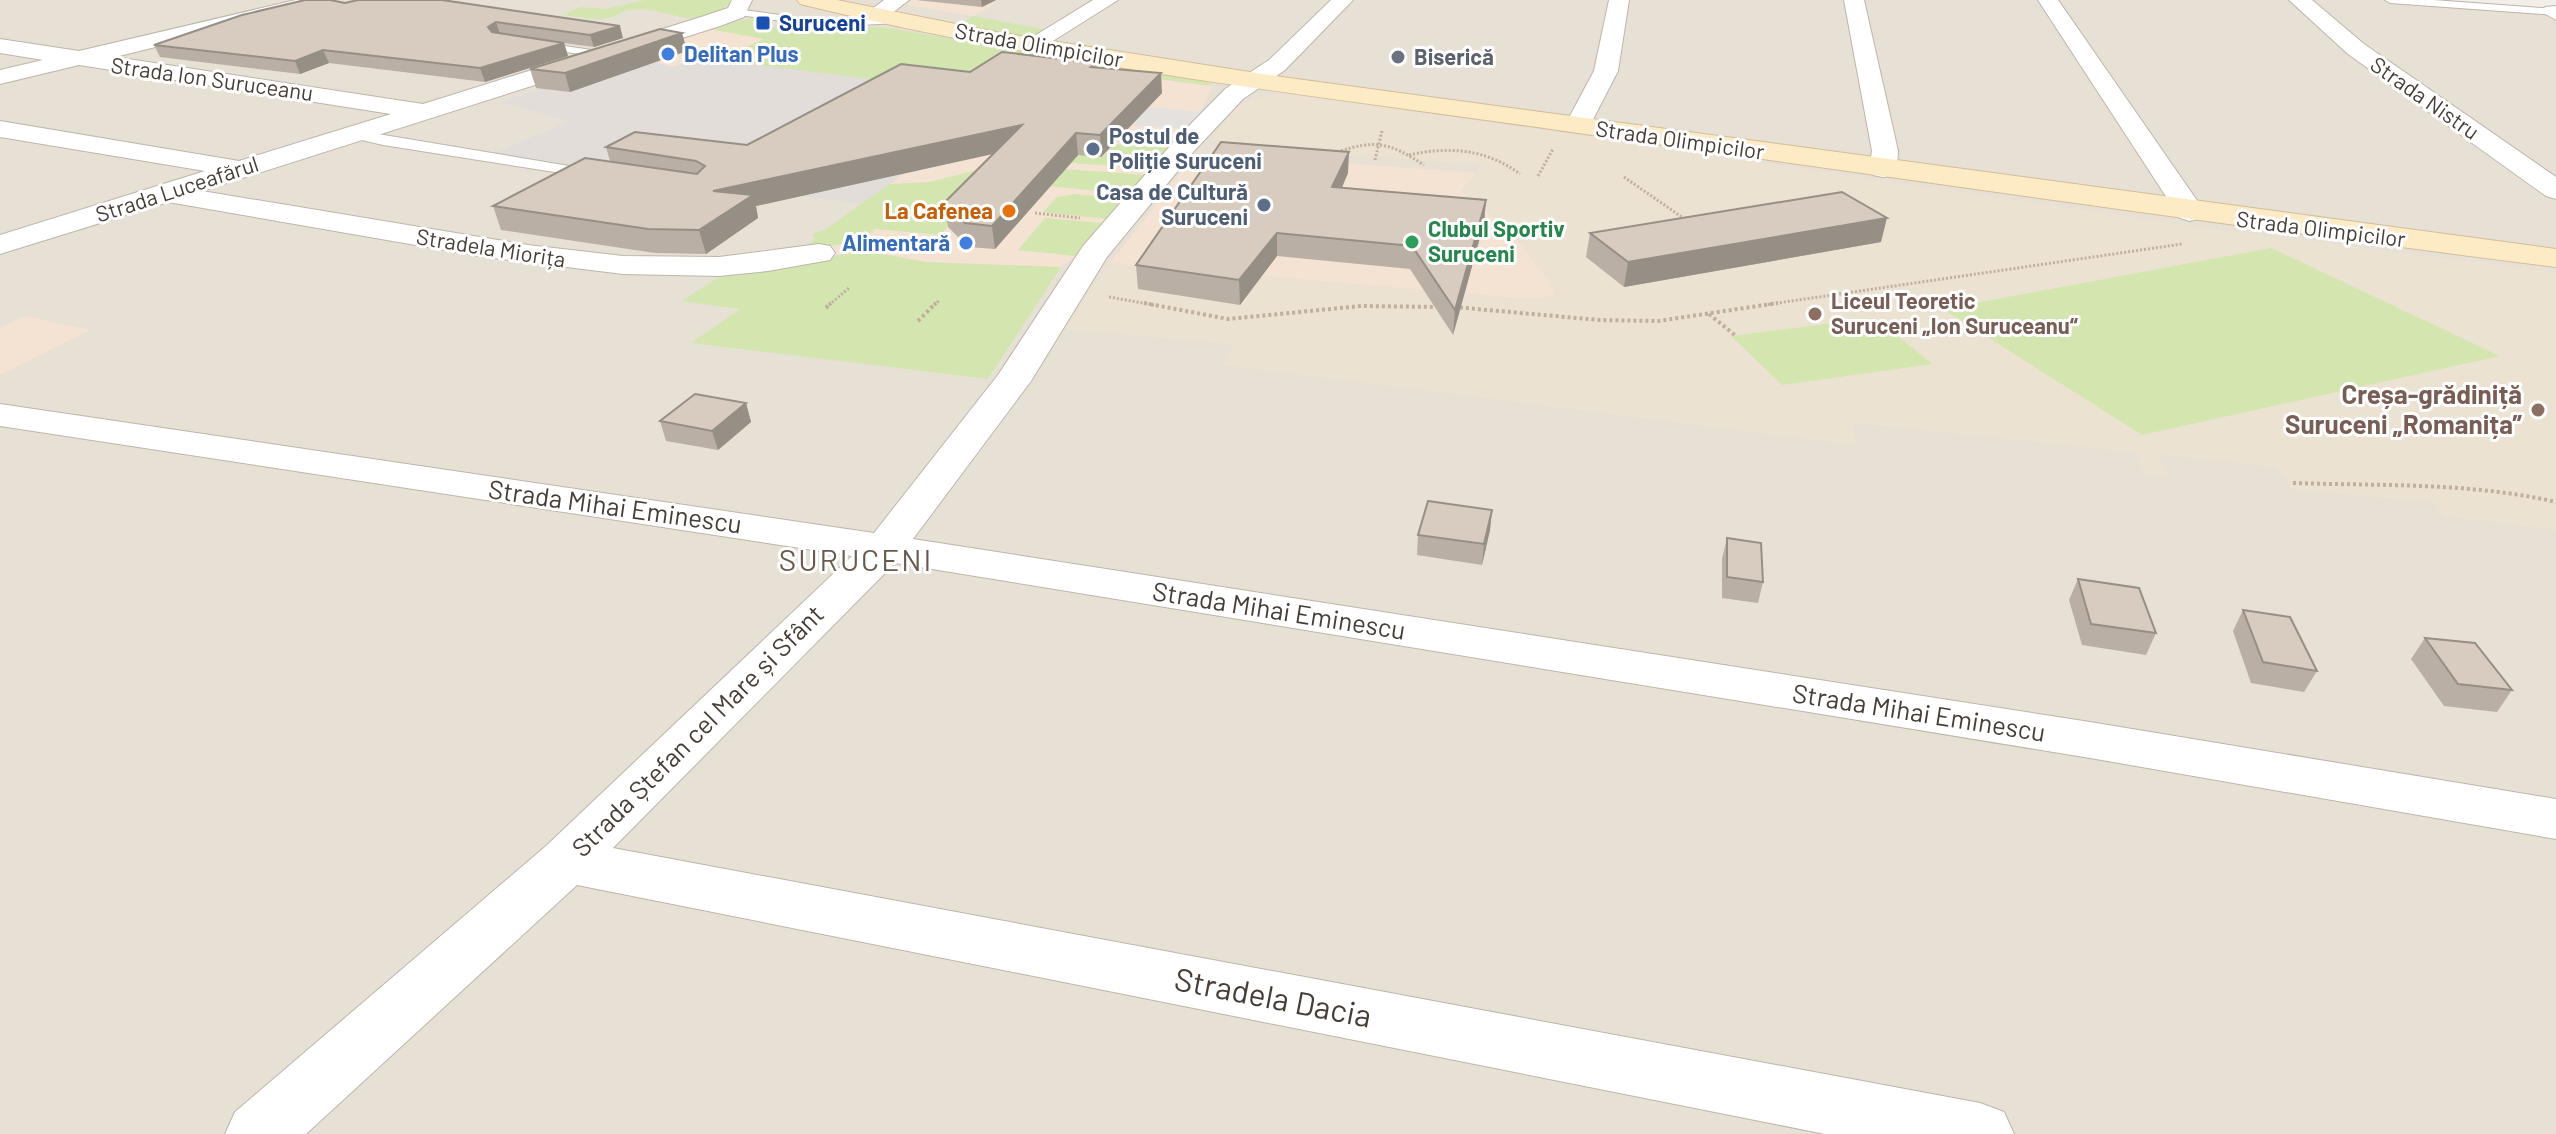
<svg xmlns="http://www.w3.org/2000/svg" width="2556" height="1134" font-family="Barlow,sans-serif">
	<rect width="100%" height="100%" fill="#f3eee7"/>
	<path fill="#e7e0d5" d="M0,0H2436L2556,9V1134H0Z"/>
	<path fill="#f4e3d2" d="M914,0H964L995,4L974,16L907,5Z
		M703,28L766,39L721,58L706,55L674,67L621,55Z
		M1133,76L1213,86L1200,112L1107,219L1101,223L1075,256L1061,267L926,262L865,251L819,257L800,251L815,239L812,234L826,229L904,174L950,163Z
		M1212,153L1476,173L1461,191L1510,230L1549,281L1555,296L1530,299L1110,263L1194,156Z
		M25,316L61,324L90,330L0,375V328Z"/>
	<path fill="#e2ddd8" d="M732,53L764,58L753,64L893,82L950,163L904,174L861,204L494,154L569,121L500,102L631,57L674,67L706,55L721,58Z"/>
	<path fill="#ece2d1" d="M1289,93L2207,228L2556,272V530L2445,516L2434,502L2293,490L2276,467L2156,454L2170,477L2146,474L2133,452L1853,423L1856,445L1223,365L1233,344L1064,329L1110,263L1530,299L1555,295L1549,281L1510,230L1461,191L1482,165L1228,145L1212,140L1238,105L1271,94Z"/>
	<path fill="#d3e6b0" d="M645,0H730V2C699,38 667,4 630,10C622,11 615,17 607,18C592,20 578,17 563,15L580,7L605,9Z
		M974,16L1052,31L1030,40L957,25Z
		M752,18L755,20L753,24L785,29L881,27L1205,81L1213,86L1011,60L958,90L751,64L762,58L732,53L764,39L703,28Z
		M1031,143L1101,157L1114,144L1168,148L1150,169L1037,160Z
		M1014,165L1144,175L1128,194L988,180L962,188L931,212L958,216L940,235L875,229L861,241L800,251L815,239L812,234L826,229L889,184L930,182L993,166Z
		M1075,194L1124,199L1107,219L1043,212L1057,197Z
		M1045,218L1101,223L1075,256L1018,250Z
		M2271,248L2500,356L2142,435L1943,309Z
		M865,251L926,262L1061,267L988,379L691,343L740,309L681,301L724,274Z
		M1874,318L1933,364L1782,385L1731,336Z"/>
	<path fill="#e4e1df" d="M1149,107L1200,112L1185,129L1132,125Z"/>
	<g fill="none" stroke-linecap="round" stroke-linejoin="round">
		<g stroke="#beb5a9" stroke-width="2">
			<path id="lane" d="M2385,0H2433L2556,9V15L2390,3Z
				M736,9L824,21L897,17L902,20L897,23L824,27L732,14V10Z
				M538,42L605,52L611,55L605,58L534,47L532,45Z
				M354,130L593,170L600,174L593,178L383,145L349,137V131Z"/>
		</g>
		<g stroke="#beb5a9" stroke-width="2">
			<path id="street" d="M296,0H333L330,4L115,57L423,104L704,16L728,8L732,0H752L744,17L720,26L202,191L528,245L623,256L719,257L819,244L830,246L835,253L830,260L768,271L719,276L623,274L479,256L168,202L0,254V235L205,171L0,137V121L239,161L391,114L79,65L0,84V70L43,60L0,53V39L79,51Z
				M884,0H909L883,20H867L864,15Z
				M1093,0H1118L1037,51H1021L1018,46Z
				M1331,0H1353L1285,70L1243,99L1195,150L1107,257L1031,381L913,539L2090,722L2556,799V839L2090,758L895,563L613,848L1980,1103L2004,1112L2014,1134H1825L577,885L306,1134H225L235,1112L546,846L852,556L0,426V404L874,533L998,375L1083,246L1177,138L1225,89L1269,60Z
				M1609,0H1629L1618,71L1587,131H1569L1565,125L1594,71Z
				M1844,0H1864L1898,151L1897,169L1893,175L1883,177L1873,175L1869,169L1872,151Z
				M2038,0H2058L2205,212L2200,218L2190,221L2180,218Z
				M2289,0H2312L2364,44L2556,177V199L2546,196L2348,54Z
				M2556,6V20L2542,12L2545,7Z"/>
		</g>
		<g stroke="#d2bd98" stroke-width="2">
			<path id="secondary" d="M797,0H837L996,32L1282,77L2556,249V267C2222,225 1890,177 1557,130C1304,94 1048,65 800,4Z"/>
		</g>
		<path stroke="#c0af9b" stroke-width="3" stroke-dasharray="2 2" stroke-linecap="butt" d="M1119,138L1145,141
			M1337,152C1376,139 1390,143 1424,165
			M1409,155C1449,146 1486,149 1520,174
			M1375,160L1382,131
			M1538,176L1553,149
			M1624,177L1686,220
			M1035,213L1080,218
			M1109,297L1154,305
			M829,305L849,288
			M934,305L940,300
			M1764,305L2182,244"/>
		<path stroke="#c0af9b" stroke-width="4" stroke-dasharray="3 3" stroke-linecap="butt" d="M1144,303L1228,319L1361,306L1440,307
			M1454,307L1599,320L1658,321L1778,303
			M826,308L831,303
			M1709,314L1736,336
			M918,321L936,303
			M2293,483C2381,486 2469,482 2556,502"/>
		<use href="#lane" fill="#fff" fill-rule="evenodd"/>
		<use href="#street" fill="#fff" fill-rule="evenodd"/>
		<use href="#secondary" fill="#fdebc6" fill-rule="evenodd"/>
	</g>
	<path fill="#b9afa4" d="M916,0H996L982,7Z
		M345,3L623,38L594,47L564,43L568,56L485,82L329,63L300,74L160,57L154,45Z
		M682,33L687,51L570,92L536,88L530,69Z
		M1097,63V68L1162,93L1101,157L1078,155L995,249L968,247L948,227L944,203L994,153L756,206L758,218L706,254L655,253L501,230L493,206L610,161L606,147L747,145L970,72Z
		M1348,173L1342,188L1486,200L1484,223L1453,335L1410,269L1277,256L1240,305L1138,289L1136,265Z
		M1590,233L1881,242L1624,287L1586,257Z
		M746,403L751,422L718,450L666,441L660,421Z
		M1492,510L1490,530L1482,565L1417,555L1418,535Z
		M1727,538L1763,582L1758,603L1722,598V559Z
		M2078,579L2156,633L2146,655L2082,645L2069,600Z
		M2243,610L2317,671L2304,692L2251,683L2233,631Z
		M2425,638L2512,690L2497,712L2444,706L2411,659Z"/>
	<path fill="#968f86" d="M981,0H996L982,7Z
		M496,22L500,34L492,40L488,27Z
		M620,26L623,38L594,47L590,35Z
		M682,33L687,51L570,92L565,73Z
		M564,43L568,56L485,82L480,68Z
		M323,50L329,63L300,74L295,61Z
		M1161,73L1162,93L1101,157L1100,135Z
		M1022,125L1025,147L756,206L758,218L706,254L699,230L713,191Z
		M1076,133L1078,155L995,249L992,226Z
		M1349,152L1348,173L1332,209V187Z
		M1486,200L1484,223L1453,335L1455,310Z
		M1887,218L1881,242L1624,287L1628,262Z
		M1277,233V256L1240,305L1239,280Z
		M746,403L751,422L718,450L712,431Z
		M1492,510L1490,530L1482,565L1484,544Z"/>
	<path fill="#d7ccbf" stroke="#968f86" stroke-width="2" d="M305,0H330L345,3L358,0H442L620,26L590,35L496,22L488,27L492,32L564,43L480,68L323,50L295,61L154,45L242,15Z
		M660,29L682,33L565,73L530,69Z
		M1002,52L1097,63L1091,67L1161,73L1100,135L1076,133L992,226L965,223L944,203L1022,125L713,191L753,195L699,230L648,229L493,206L585,158L697,174L705,166L696,161L606,147L635,132L747,145L901,64L970,72Z
		M1221,142L1349,152L1332,187L1486,200L1455,310L1412,246L1277,233L1239,280L1136,265Z
		M1842,192L1887,218L1628,262L1590,233Z
		M695,394L746,403L712,431L660,421Z
		M1428,501L1492,510L1484,544L1418,535Z
		M1727,538L1761,543L1763,582L1727,577Z
		M2078,579L2139,588L2156,633L2091,624Z
		M2243,610L2290,617L2317,671L2263,662Z
		M2425,638L2475,643L2512,690L2458,684Z"/>
	<rect fill="#1a4fb4" stroke="#fff" stroke-width="3" x="755" y="15" width="16" height="16" rx="4"/>
	<g fill="#3f7fe0" stroke="#fff" stroke-width="3">
		<circle cx="668" cy="54" r="8"/>
		<circle cx="966" cy="243" r="8"/>
	</g>
	<circle fill="#6b7280" stroke="#fff" stroke-width="3" cx="1398" cy="57" r="8"/>
	<g fill="#5c6f8a" stroke="#fff" stroke-width="3">
		<circle cx="1093" cy="149" r="8"/>
		<circle cx="1264" cy="205" r="8"/>
	</g>
	<circle fill="#e8710a" stroke="#fff" stroke-width="3" cx="1009" cy="211" r="8"/>
	<circle fill="#2e9e5b" stroke="#fff" stroke-width="3" cx="1412" cy="242" r="8"/>
	<g fill="#8d6e63" stroke="#fff" stroke-width="3">
		<circle cx="1815" cy="314" r="8"/>
		<circle cx="2538" cy="410" r="8"/>
	</g>
	<g text-anchor="middle" stroke-width="6" stroke-linejoin="round" paint-order="stroke">
		<g font-size="22" font-weight="bold" fill="#164399" stroke="#fff" text-anchor="start">
			<text x="779" y="31">Suruceni</text>
		</g>
		<g font-size="22" fill="#463e36" stroke="#fff">
			<text transform="translate(1039 45) rotate(10)" y="8">Strada Olimpicilor</text>
			<text transform="translate(212 79) rotate(8)" y="8">Strada Ion Suruceanu</text>
			<text transform="translate(2425 98) rotate(35)" y="8">Strada Nistru</text>
			<text transform="translate(1680 140) rotate(8)" y="8">Strada Olimpicilor</text>
			<text transform="translate(177 189) rotate(-18)" y="8">Strada Luceafărul</text>
			<text transform="translate(2321 229) rotate(7)" y="8">Strada Olimpicilor</text>
			<text transform="translate(491 248) rotate(9)" y="8">Stradela Miorița</text>
		</g>
		<g font-size="22" font-weight="bold" fill="#366cbe" stroke="#fff" text-anchor="start">
			<text x="684" y="62">Delitan Plus</text>
			<text x="950" y="251" text-anchor="end">Alimentară</text>
		</g>
		<g font-size="22" font-weight="bold" fill="#5b616d" stroke="#fff" text-anchor="start">
			<text x="1414" y="65">Biserică</text>
		</g>
		<g font-size="22" font-weight="bold" fill="#4e5e75" stroke="#fff" text-anchor="start">
			<text x="1109" y="144">Postul de<tspan x="1109" dy="25">Poliție Suruceni</tspan></text>
			<text x="1248" y="200" text-anchor="end">Casa de Cultură<tspan x="1248" dy="25">Suruceni</tspan></text>
		</g>
		<g font-size="22" font-weight="bold" fill="#c56008" stroke="#fff" text-anchor="end">
			<text x="993" y="219">La Cafenea</text>
		</g>
		<g font-size="22" font-weight="bold" fill="#27864d" stroke="#fff" text-anchor="start">
			<text x="1428" y="237">Clubul Sportiv<tspan x="1428" dy="25">Suruceni</tspan></text>
		</g>
		<g font-size="22" font-weight="bold" fill="#785e54" stroke="#fff" text-anchor="start">
			<text x="1831" y="309">Liceul Teoretic<tspan x="1831" dy="25">Suruceni „Ion Suruceanu“</tspan></text>
		</g>
		<g font-size="26" font-weight="bold" fill="#785e54" stroke="#fff" text-anchor="end">
			<text x="2522" y="404">Creșa-grădiniță<tspan x="2522" dy="30">Suruceni „Romanița”</tspan></text>
		</g>
		<g font-size="26" fill="#463e36" stroke="#fff">
			<text transform="translate(615 507) rotate(8)" y="9">Strada Mihai Eminescu</text>
			<text transform="translate(1279 611) rotate(9)" y="9">Strada Mihai Eminescu</text>
			<text transform="translate(1919 713) rotate(9)" y="9">Strada Mihai Eminescu</text>
			<text transform="translate(698 731) rotate(-45)" y="9">Strada Ștefan cel Mare și Sfânt</text>
		</g>
		<g font-size="30" letter-spacing="2" fill="#685b4d" stroke="#fff">
			<text x="856" y="571">SURUCENI</text>
		</g>
		<g font-size="32" fill="#463e36" stroke="#fff">
			<text transform="translate(1273 998) rotate(11)" y="11">Stradela Dacia</text>
		</g>
	</g>
</svg>
